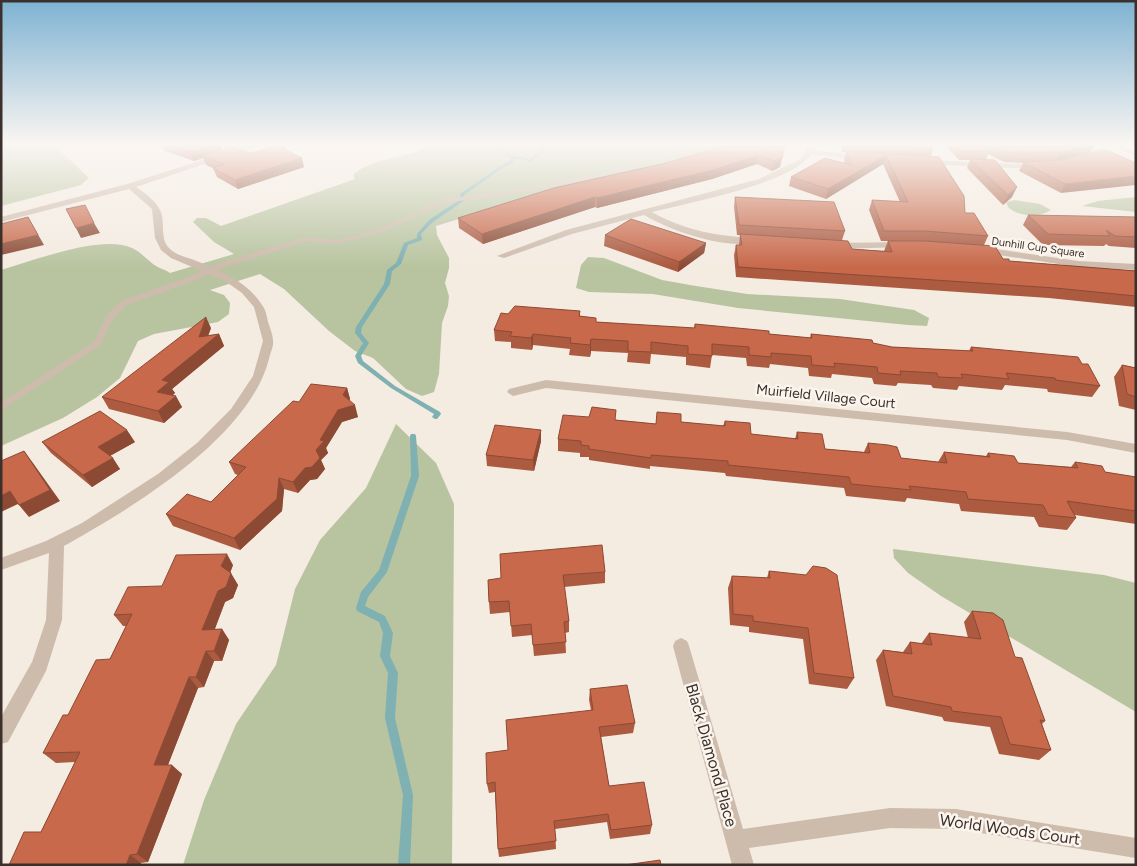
<svg xmlns="http://www.w3.org/2000/svg" width="1137" height="866" font-family="Figtree,sans-serif">
	<rect width="100%" height="100%" fill="#f4ebe1"/>
	<path fill="#b8c4a0" d="M1,145H54L89,178L81,185L1,206Z
		M430,145H731L662,165L550,191L436,226L437,235L449,258V268L445,283L449,296L448,306L442,323L439,374L434,392L422,396L406,389L373,358L355,351L329,331L284,289L260,274L210,290L224,295L230,303L229,314L218,322L154,334L138,341L120,378L97,397L63,418L1,446V270C32,261 102,234 132,248C140,251 148,261 156,266C161,269 166,270 170,273L234,254L214,242L193,222L197,218H206L221,226L355,179L353,175C374,156 407,160 430,145Z
		M1136,197V212L1082,206L1098,201Z
		M1015,200L1040,204L1051,210C1039,218 1018,217 1008,207L1006,202Z
		M588,257L604,258L662,280L690,285L747,294L840,299L914,310L929,318L927,326L908,325L738,308L653,294L589,292L576,288L581,265Z
		M396,424L436,463L454,504L452,865H183L204,800L236,724L276,665L295,589L320,540L366,488Z
		M893,549L1104,575L1136,583V712L941,596L908,573L894,558Z"/>
	<g fill="none" stroke-linecap="round" stroke-linejoin="round">
		<path fill="#7fb0b2" fill-rule="evenodd" d="M502,145H510L500,148L514,157H521L529,160L541,151L542,145H546L544,152L530,162L521,159H515L513,163L504,167L464,195L465,200L433,222L421,234L422,240L408,245L401,264L392,271L390,284L362,327L361,333L369,343L361,356L363,361L395,386L440,412L441,414L437,419H435L432,417L434,414L391,388L358,363L355,356L363,343L355,333L356,327L384,284L387,270L396,263L404,243L417,238V234L429,220L461,199L460,194L502,165L510,161L511,158L495,148Z
			M411,434H415L416,436L419,476L387,572L368,597L365,606L385,616L393,633L390,656L398,673L395,718L413,795L410,865H398L403,795L385,718L388,673L380,656L383,633L379,622L357,611L356,608L361,592L379,570L411,476L410,436Z"/>
		<path fill="#cdbbac" fill-rule="evenodd" d="M690,145H699L606,175L532,191L444,203L387,230L361,238L336,244L306,241L223,268L194,281L127,305L114,317L101,345L1,410V402L94,342L106,316L121,301L188,277L217,264L306,237L336,240L357,235L383,228L440,200L532,187L605,172Z"/>
		<path fill="#cdbbac" fill-rule="evenodd" d="M250,145H261L136,187C145,193 155,200 160,210C166,222 159,239 170,249C176,255 186,257 194,260C219,270 247,281 262,305C266,310 267,317 268,322C270,328 273,335 273,341C274,346 270,353 269,359C249,438 132,508 64,546L62,620L46,671L8,742L1,744V717L32,662L46,620L49,553L1,570V558L46,541L82,523L158,474L197,443L231,409L253,376L263,341L254,307L242,293L225,281L171,258L161,250L155,238L152,209L129,189L1,222V217L127,184Z
			M809,145H816L813,150L862,156L865,158L862,160L811,154C794,183 687,203 652,212C685,231 718,236 755,238L758,239V243C724,249 673,232 644,215L572,234L504,258L497,256L566,230L759,179L801,159Z
			M1109,145H1120L1136,152V156Z
			M927,160L1037,165L1041,167L1037,169L924,164V160Z
			M902,242L906,245L905,247L835,249L831,246L835,243Z
			M982,247L1078,261L1136,264V270L1078,267L979,252V248Z
			M546,380L1067,432L1136,444V453L1067,440L546,388L513,396L507,392L509,389Z
			M681,638L687,641L689,646L743,829L890,808L956,809L1136,838V858L956,829L890,828L749,848L754,865H732L673,646L675,641Z"/>
	</g>
	<path fill="#ac5a40" d="M157,145H221L222,150L251,153L286,150L304,167L238,189L217,177L213,168L206,165L203,158L194,161L165,151L164,148Z
		M785,145L780,167L772,171L757,164L712,179L597,208L595,207L483,244L459,228L458,218Z
		M841,145H931L933,149L931,156L965,213L988,236L984,245L1003,259L1009,261L1136,271V307L1049,298L736,277L734,255L736,245H739L740,235H737L734,207L735,197L845,231L842,240L852,249L884,251L888,241H881L869,210L872,200L900,202L883,164L826,199L789,186L791,177L845,164L844,160L846,152H842Z
		M945,145H1094L1091,152L1061,193L1019,171L1023,163L1004,162L988,154L986,160L1012,197L1003,205L967,168L970,160H959Z
		M1028,215L1136,217V248L1109,246L1106,244L1104,246L1043,245L1023,225Z
		M605,235L706,243L704,253L678,272L604,246Z
		M580,311V316L596,322L694,328L695,324L769,334L810,338L811,334L892,347L969,351L971,347L1082,364L1100,386L1092,397L1048,392L1047,389L1005,385L1002,390L959,386L957,390L933,388L931,385L898,383L896,386L874,384L872,378L832,374L831,378L809,376L808,368L770,364L769,368L747,366L746,358L712,355L710,368L686,365V357L651,354L650,364L627,362L628,353L591,351L590,357L569,355L570,349L533,345L532,350L511,348V342L495,341L494,330L508,314Z
		M211,328L208,336L219,334L224,346L172,389L175,393L173,395L182,407L164,423L109,409L102,397Z
		M1122,365L1136,368V410L1119,406L1114,377Z
		M347,388L350,399L349,401L358,417L342,422L326,448L328,453L321,460L325,469L317,479L310,480L298,493L284,489L282,511L240,550L173,526L166,514L211,502L238,475L235,474L229,462L299,402Z
		M589,417L656,424L681,422L723,426L725,421L751,434L795,439L797,432L825,449L864,452L868,443L901,458L938,462L944,452L986,456L988,453L1018,463L1071,467L1075,462L1105,472L1136,477V524L1075,515L1076,518L1067,530L1039,527L1034,517L961,511L959,504L907,498L905,502L846,496L844,488L726,476L725,473L650,466V469L589,460V457H580V453L558,451V439Z
		M541,430V441L534,471L487,466L486,455Z
		M42,442H135L110,456L120,469L92,487L51,453Z
		M233,565L230,573L238,585L233,598L225,602L215,629H222L229,640L222,661H214L204,687L198,688L168,765L182,774L148,862L141,863L41,832L75,762L56,763L43,753L68,715L110,659L126,626H123L114,615L162,586Z
		M769,571L854,678L847,689L809,684L803,639L749,632V627L730,625L728,588L732,576L767,578Z
		M605,572V583L564,587L569,621V632L565,633L566,653L534,656L532,635L512,637L510,612L490,614L489,602L488,580Z
		M972,611L1015,657L1045,721L1042,724L1051,750L1039,760L999,754L990,727L944,721L942,717L886,706L876,660L883,650L903,652L910,642L921,644L929,633L968,638L964,622Z
		M590,689L635,723L633,733L601,737L609,786L652,825L650,834L610,839L607,822L555,829L556,849L499,857L498,849L495,792L489,793L487,784L508,750L591,710L589,700Z"/>
	<path fill="#8c4a34" d="M211,145H221L223,152L203,156V158L194,161L190,152Z
		M785,145L780,167L772,171L774,161Z
		M1090,145H1094L1090,153L1056,161L1060,152Z
		M758,155L757,164L712,179L597,208V198Z
		M886,155L883,164L826,199L828,189Z
		M302,158L304,167L238,189L235,180Z
		M1136,176V185L1061,193L1065,184Z
		M1017,187L1012,197L1003,205L1008,195Z
		M595,197V207L483,244L482,234Z
		M28,217L44,245L1,255V244Z
		M94,223L100,233L81,238L76,228Z
		M706,243L704,253L678,272L679,262Z
		M206,317L211,328L204,346L219,334L224,346L172,389L175,393L163,403L157,392L162,380L199,337Z
		M533,334V345L532,350L531,338Z
		M591,339V351L590,357V345Z
		M347,388L350,399L346,406L343,395Z
		M176,396L182,407L164,423L158,411Z
		M355,405L358,417L342,422L326,448L328,453L321,460L325,469L317,479L310,480L298,493L293,482L316,450L320,440L338,410Z
		M127,430L135,442L106,458L98,447Z
		M541,430V441L534,471L533,460Z
		M24,451L33,463L60,501L29,517L19,505Z
		M113,458L120,469L92,487L83,475Z
		M279,478L284,489L282,511L240,550L234,538Z
		M10,491L20,503L1,512V496Z
		M227,554L233,565L228,578L221,566Z
		M231,573L238,585L233,598L225,602L210,641L202,630L218,591Z
		M222,629L229,640L222,661L214,651Z
		M206,651L214,661L204,687L196,677Z
		M189,677L198,688L164,775L154,765Z
		M172,765L182,774L148,862L137,854Z
		M130,855L141,863V865H126Z"/>
	<path fill="#c8694b" stroke="#8c4a34" d="M172,145H211L190,152Z
		M727,145H785L782,158L774,161L758,155L713,170L597,198L595,197L482,234L458,218L554,188L666,163Z
		M881,145H931L933,149Z
		M957,145H983L989,152L962,151Z
		M993,145H1090L1060,152L1019,154L1008,153Z
		M276,146L280,148L285,146L286,150L302,158L235,180L213,168L225,164L203,156L232,147L251,153Z
		M1104,149L1136,163V176L1065,184L1023,162L1061,160Z
		M847,151L939,157L964,196L965,213H974L988,236L925,231H884L872,200L908,202L886,155L828,189L791,177L825,158L851,165Z
		M970,159L995,160L1017,187L1008,195Z
		M735,197L834,202L845,231L739,225Z
		M85,205L94,223L76,228L66,209Z
		M1028,215L1136,217V237L1115,236L1106,230L1110,236L1048,234Z
		M28,217L38,235L1,244V224Z
		M631,219L706,243L679,262L605,235Z
		M740,234L848,241L852,249L892,252L888,241H925L995,246L1003,259H1009V261L1136,271V296L1055,288L738,267L736,245H742Z
		M515,306L580,311L579,316L596,318V322L695,328V324L769,331V334L812,338L811,334L872,340L873,343L892,347L973,351L971,347L1078,357L1082,364H1088L1100,386L1056,380L1055,378L1006,373L1009,379L961,374L963,378L938,377L937,373L900,371L901,375L878,373L877,367L834,363L835,367L812,365L811,356L771,353V357L749,355V347L712,344V356L688,354V346L651,342V352L628,351V341L591,339L590,345L570,343L571,338L533,334L531,338L510,336L512,332L494,330L501,313L508,314Z
		M206,317L199,337L219,334L162,380L169,382L157,392L176,396L158,411L102,397Z
		M1122,365L1136,368V397L1127,394Z
		M311,384L347,388L343,395L355,405L338,410L320,440L324,441L316,450L320,458L312,467L305,468L293,482L279,478L277,499L234,538L166,514L187,494L211,502L246,467L229,462L293,401L299,402Z
		M592,407L616,410L615,420L656,424L657,412L681,414V422L725,426V421L750,423L751,434L798,439L797,432L822,434L825,449L870,453L868,443L888,445L897,447L901,458L947,463L944,452L990,457L988,453L1014,456L1018,463L1078,468L1075,462L1102,466L1105,472L1136,477V511L1067,501L1076,518L1048,515L1043,505L968,499L966,492L909,486L911,490L851,484L849,477L728,465V461L651,455V458L589,449V446L581,445V441L558,439L563,415L589,417Z
		M100,411L127,430L98,447L113,458L83,475L42,442Z
		M495,425L541,430L533,460L486,455Z
		M24,451L50,490L19,505L10,491L1,496V461Z
		M602,545L605,572L563,575L569,621L564,622L566,642L533,645L531,624L511,626L509,601L489,602L488,580L501,578L500,554Z
		M227,554L221,566L231,573L226,587L218,591L202,630L222,629L214,651H206L196,677H189L154,765H172L137,854L130,855L126,865H9L24,832H41L80,752L43,753L63,715H68L96,660L110,659L132,614L114,615L128,587L162,586L176,555Z
		M813,566L826,568L837,575L854,678L814,673L808,628L753,621V616L733,614L732,576L770,578L769,571L806,575Z
		M972,611L993,613L1003,620L1015,657L1022,658L1045,721L1040,720L1051,750L1010,744L1001,717L952,711L951,707L893,696L883,650L912,654L910,642L932,645L929,633L981,639Z
		M627,685L635,723L599,727L606,768L609,786L644,782L652,825L611,830L608,814L554,821L556,841L498,849L495,782L487,784L486,753L508,750L506,720L593,710L590,689Z
		M660,860L661,865H625Z"/>
	<linearGradient id="sky" x2="0" y2="1"><stop stop-color="#7eb2d2"/><stop offset="0.54" stop-color="#faf6f2"/><stop offset="1" stop-color="#faf6f2" stop-opacity="0"/></linearGradient>
	<rect width="1137" height="267" fill="url(#sky)"/>
	<g text-anchor="middle" stroke-width="5" stroke-linejoin="round" paint-order="stroke">
		<g font-size="11" fill="#3b302b" stroke="#fbf5ee">
			<text transform="translate(1038 247) rotate(8)" y="4">Dunhill Cup Square</text>
		</g>
		<g font-size="14" fill="#3b302b" stroke="#fbf5ee">
			<text transform="translate(826 396) rotate(6)" y="5">Muirfield Village Court</text>
		</g>
		<g font-size="16" fill="#3b302b" stroke="#fbf5ee">
			<text transform="translate(712 755) rotate(74)" y="6">Black Diamond Place</text>
			<text transform="translate(1010 829) rotate(8)" y="6">World Woods Court</text>
		</g>
	</g>
	<rect width="1137" height="866" fill="none" stroke="#3b302b" stroke-width="5"/>
</svg>
